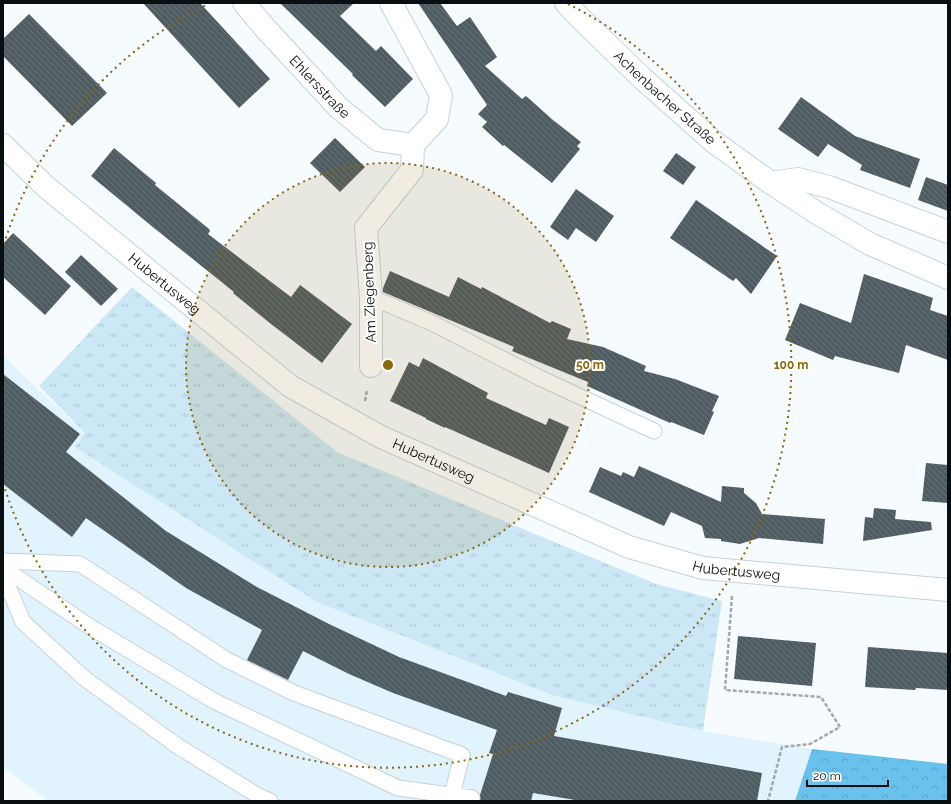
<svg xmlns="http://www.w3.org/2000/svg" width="951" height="804" font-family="Raleway,sans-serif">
	<defs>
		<pattern id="grass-tufts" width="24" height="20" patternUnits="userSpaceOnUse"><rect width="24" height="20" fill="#cce8f6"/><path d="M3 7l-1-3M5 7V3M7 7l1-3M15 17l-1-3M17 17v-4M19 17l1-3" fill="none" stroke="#aec6d2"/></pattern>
		<pattern id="forest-crowns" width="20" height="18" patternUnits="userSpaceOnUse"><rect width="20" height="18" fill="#69c2eb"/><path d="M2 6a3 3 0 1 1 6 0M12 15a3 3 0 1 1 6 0" fill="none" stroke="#5aa6c8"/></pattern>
		<pattern id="building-back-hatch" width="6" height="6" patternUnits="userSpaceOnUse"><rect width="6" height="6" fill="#4f5c62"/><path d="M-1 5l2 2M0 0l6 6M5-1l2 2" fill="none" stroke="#687377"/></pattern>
	</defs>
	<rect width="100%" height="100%" fill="#f5fbfe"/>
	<path fill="#e1f3fd" d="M3,356L85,433L75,447L555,696L703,731L812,749L795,801H48L3,767Z"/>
	<path fill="url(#grass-tufts)" d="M132,287L337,452L656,584L722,601L703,731L555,696L317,602L75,447L85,433L39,386Z"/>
	<path fill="url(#forest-crowns)" d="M812,749L948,764V801H795Z"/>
	<path fill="url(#building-back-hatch)" d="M143,3H200L270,79L239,108Z
		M280,3H354L340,16L376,51L381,46L413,79L385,107L352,75L353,74Z
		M418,3H440L457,26L470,17L497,57L485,66L522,99L526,96L553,120L581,142L577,146L580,149L552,183L504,145L503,146L482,127L487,122L478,114L487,105Z
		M29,14L107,93L72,126L3,56V39Z
		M801,97L855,136L920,159L910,188L860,170L862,165L828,144L818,157L778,129Z
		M335,138L365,167L340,192L310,163Z
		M114,148L156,183L155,185L209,229L210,231L208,234L291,297L300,285L352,324L322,363L271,324L233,293L234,292L154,228L91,176Z
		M676,153L696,167L683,185L663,171Z
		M926,177L948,185V211L918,200Z
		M576,189L614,216L596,242L576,228L568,240L550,227Z
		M696,200L777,256L751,294L736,278L733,281L670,238Z
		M13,233L71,286L45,315L3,277V244Z
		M81,255L118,289L101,306L65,272Z
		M390,271L449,297L458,277L481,289L482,287L550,323L552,321L571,329L567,339L603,347L646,366L644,371L675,379L719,396L712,411L714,412L704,435L671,422L670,423L587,386L588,382L512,351L514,347L383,292V288Z
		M864,274L933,298L930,310L948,316V360L906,345L899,373L835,356L833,360L785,340L800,303L851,323Z
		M423,358L488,393L486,398L546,425L549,418L569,427L549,473L445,427V428L426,419V418L390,401L409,362L419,367Z
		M3,374L80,434L66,452L166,531L257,587L329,624L399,657L506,696L508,692L562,708L554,736L762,773L757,801H581L533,793L531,801H480V795L493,754L489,753L497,730L393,693L349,674L303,651L288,680L247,660L262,630L186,588L86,518L72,537L3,484Z
		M926,463L948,465V503L922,501Z
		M639,466L721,502L722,486L744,488V493L756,503L762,514L825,519L823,544L759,538L740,544L721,541V539L705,538L702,526L671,512L664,526L589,492L600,467L621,476L623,472L634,477Z
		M874,508L896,510L895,519L931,522L932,530L863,541L865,517L873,518Z
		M738,636L816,643L812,686L734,679Z
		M868,647L948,653V690L916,688L915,690L865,687Z"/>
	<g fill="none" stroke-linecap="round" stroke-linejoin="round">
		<g stroke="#c4d3da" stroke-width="17">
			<path id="service" d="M371,297L432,323L540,378L654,431
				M3,561L80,564L227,660L294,693L462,755L452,795
				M3,568L92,628L214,701L398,788L472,798
				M3,578L7,584L23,622L84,678L176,745L260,797L270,801"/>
		</g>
		<g stroke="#c4d3da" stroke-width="24">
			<g id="minor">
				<path id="s1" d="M244,3L265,28L339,108L378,140L413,145"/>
				<path d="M771,183L798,179L829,187L948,232"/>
				<path d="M371,366V297L366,228L412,170L413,145L437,119L441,95L391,3"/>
			</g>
		</g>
		<g stroke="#c4d3da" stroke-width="24">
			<g id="tertiary">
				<path id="s2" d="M3,145L46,187L290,386L381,437L629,547L703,568L948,590"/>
			</g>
		</g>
		<g stroke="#c4d3da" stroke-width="24">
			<g id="secondary">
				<path id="s3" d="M566,3L578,16L642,78L714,142L771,183L817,213L870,244L948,278"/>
			</g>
		</g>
		<path stroke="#a3a9ab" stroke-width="2.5" stroke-dasharray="4 2" stroke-linecap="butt" d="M365,401L367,390
			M732,596L725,690L821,697L840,727L810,744L782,747L768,801"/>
		<use href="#service" stroke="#fff" stroke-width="15"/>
		<use href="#minor" stroke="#fff" stroke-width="22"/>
		<use href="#tertiary" stroke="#fff" stroke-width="22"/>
		<use href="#secondary" stroke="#fff" stroke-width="22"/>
	</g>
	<circle cx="388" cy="365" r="202" fill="#8e660b" fill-opacity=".12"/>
	<g fill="none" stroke="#8e660b" stroke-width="2" stroke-dasharray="2 4">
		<circle cx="388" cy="365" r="202"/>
		<path d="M4 244A403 403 0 0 1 208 4M568 4A403 403 0 1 1 4 486"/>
	</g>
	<g text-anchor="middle" stroke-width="4" stroke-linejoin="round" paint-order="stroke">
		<g font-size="14" fill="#090e10" stroke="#fff">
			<text dy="5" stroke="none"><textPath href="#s1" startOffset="113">Ehlersstraße</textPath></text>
			<text dy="5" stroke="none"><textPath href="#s3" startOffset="137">Achenbacher Straße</textPath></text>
			<text dy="5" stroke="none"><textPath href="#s2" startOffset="213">Hubertusweg</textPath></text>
			<text transform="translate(369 292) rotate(-92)" y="5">Am Ziegenberg</text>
			<text dy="5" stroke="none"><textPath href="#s2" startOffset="537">Hubertusweg</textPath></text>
			<text dy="5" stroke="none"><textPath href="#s2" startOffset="861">Hubertusweg</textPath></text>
		</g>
	</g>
	<circle cx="388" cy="365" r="6" fill="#8e660b" stroke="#fff" stroke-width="2"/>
	<g font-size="12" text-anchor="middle" font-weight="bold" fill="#8e660b" stroke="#fff" stroke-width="4" stroke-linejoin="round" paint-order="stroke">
		<text x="590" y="369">50 m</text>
		<text x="791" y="369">100 m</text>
	</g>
	<rect width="951" height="804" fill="none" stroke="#090e10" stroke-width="8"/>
	<path d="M807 780v6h81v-6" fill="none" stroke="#090e10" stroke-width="2"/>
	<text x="813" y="780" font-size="12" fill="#090e10" stroke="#ffffff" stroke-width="3" paint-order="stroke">20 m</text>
</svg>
